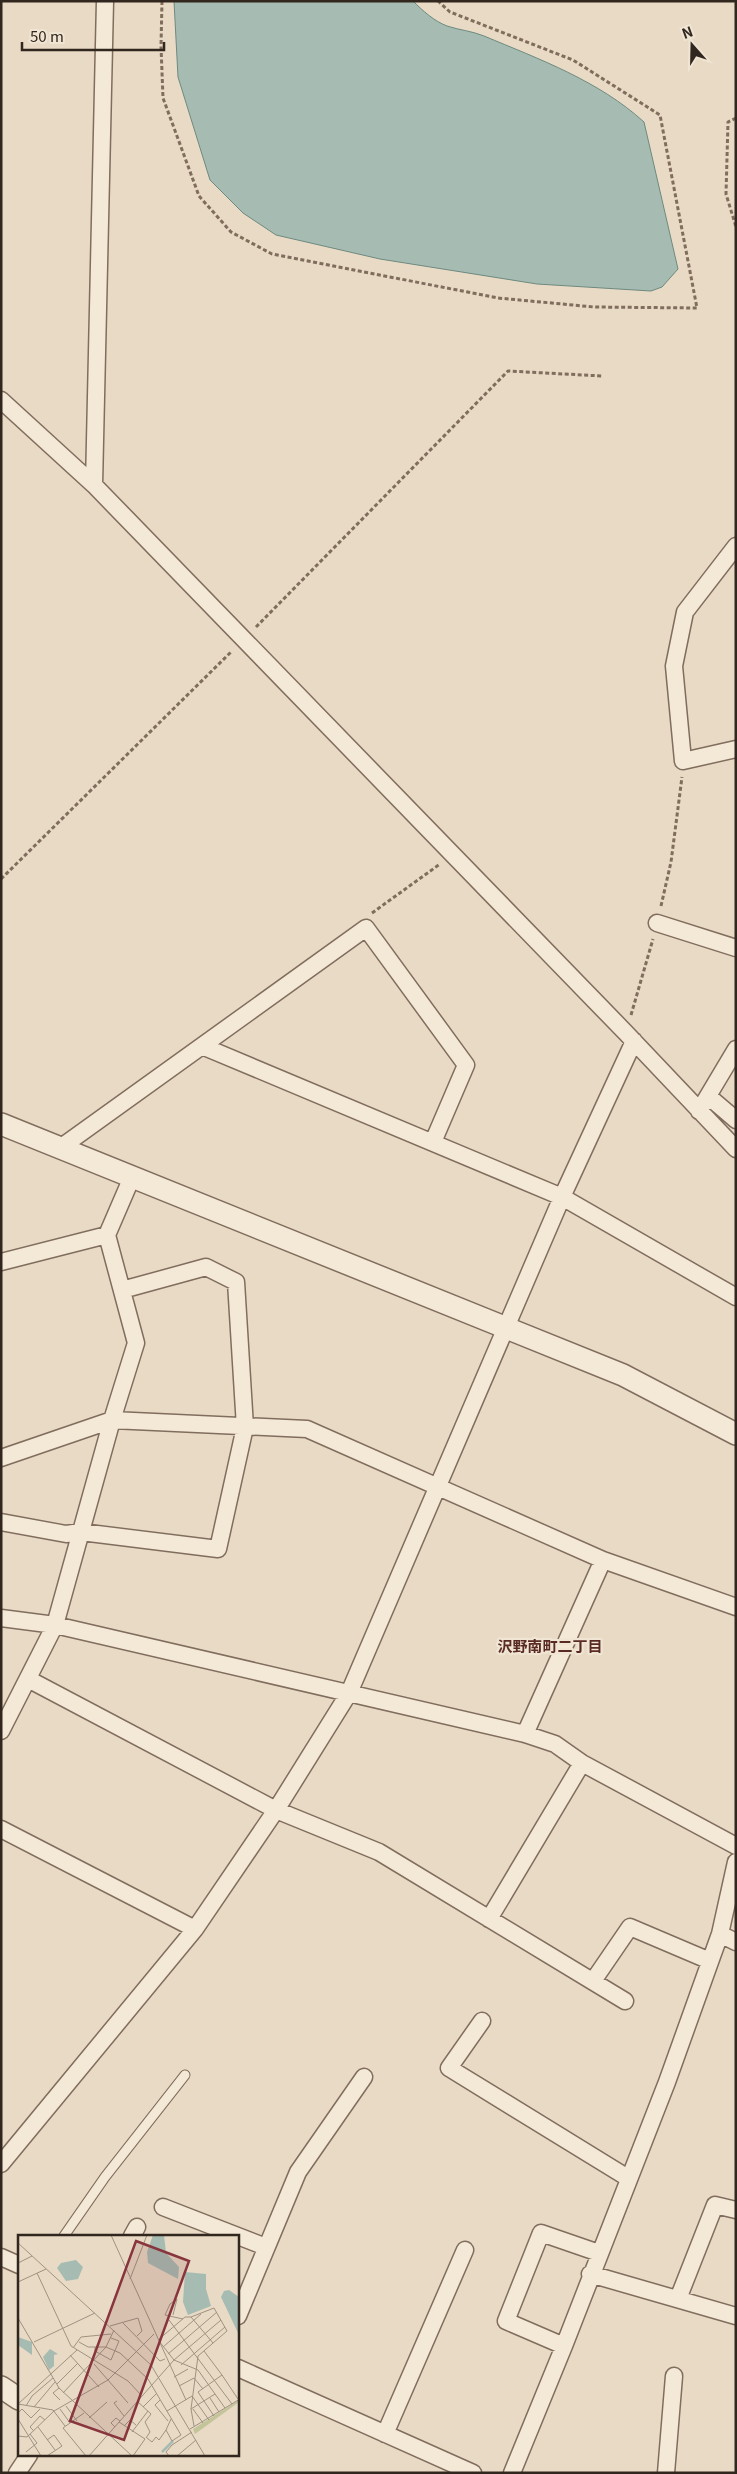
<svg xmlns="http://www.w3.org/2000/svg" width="737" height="2474" font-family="Georgia,'Noto Sans JP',serif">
	<rect width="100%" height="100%" fill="#e8dac4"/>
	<path fill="#a6bcb3" stroke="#6e897f" d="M174,1H413C423,11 434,21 447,26C459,30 472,31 484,36C539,59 599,81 644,122L678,269L662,287L651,291L537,284L380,259L276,235L243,213L210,180L178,77Z"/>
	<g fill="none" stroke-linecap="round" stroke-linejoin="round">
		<g stroke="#806d5d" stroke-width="11">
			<path id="service" d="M64,2236L105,2177L185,2075"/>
		</g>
		<g stroke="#806d5d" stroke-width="19">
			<path id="minor" d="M1,400L94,485L626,1033L736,1149
				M94,485L105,1
				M736,546L685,612L674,666L683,761L736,749
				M657,923L736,948
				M202,1046L562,1197L736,1297
				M708,1096L736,1120
				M699,1111L736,1049
				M60,1148L366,928L466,1065L433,1142
				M1,1262L107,1235
				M1,1458L112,1420L136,1343L107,1235L132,1177
				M1,1522L66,1534L81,1532L218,1549L245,1427L236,1282L206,1267L122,1290
				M1,1618L55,1625L525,1734L555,1744L582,1763L736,1846
				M28,1679L276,1810L379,1852L625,2001
				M1,1731L55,1625L112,1420L307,1429L603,1560L736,1607
				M525,1734L603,1560
				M1,1829L195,1929
				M489,1919L582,1763
				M720,1934L736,1942
				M593,1981L630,1927L710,1961
				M482,2021L449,2068L628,2178
				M1,2164L195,1929L276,1810L349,1693L562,1197L634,1041
				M163,2207L266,2247
				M132,2236L137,2227
				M1,2257L19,2265
				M590,2274L736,2316
				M678,2299L715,2205L736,2210
				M238,2316L298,2172L364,2077
				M564,2346L506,2321L541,2233L599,2253
				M238,2368L473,2473
				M385,2434L465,2250
				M17,2473L29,2455
				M512,2473L564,2346L667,2082L720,1934L736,1862
				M666,2473L674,2376"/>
		</g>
		<g stroke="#806d5d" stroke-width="24">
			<path id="tertiary" d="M1,1124L623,1375L736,1434
				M1,2387L19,2399"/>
		</g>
		<path stroke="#806d5d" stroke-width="3" stroke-dasharray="4 2.5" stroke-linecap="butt" d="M162,1L161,46L163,98L199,196L231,232L272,254L498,298L594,307L697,308L660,115L573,60L450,12L438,1
			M736,118L728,122L726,194L736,227
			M256,627L508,371L602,376
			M1,879L232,651
			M661,906L671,862L682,777
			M372,913L440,864
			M631,1015L653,939"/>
		<use href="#service" stroke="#f4e8d6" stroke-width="9"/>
		<use href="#minor" stroke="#f4e8d6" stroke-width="16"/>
		<use href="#tertiary" stroke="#f4e8d6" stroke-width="21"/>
	</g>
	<g text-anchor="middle" stroke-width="4.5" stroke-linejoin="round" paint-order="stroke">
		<g font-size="15" font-weight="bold" fill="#592a24" stroke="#f0e5d3">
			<text x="550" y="1652">沢野南町二丁目</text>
		</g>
	</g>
	<g transform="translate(18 2235)">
		<rect width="221" height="221" fill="#e8dac4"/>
		<path d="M221,165V167L177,199L175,194Z" fill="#c3c49a"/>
		<path d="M135,0H146L148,18L161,32L160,44L130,28L129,17ZM58,25L65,32L60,44L48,46L39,33L43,28ZM167,37L188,39V54L193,71L170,80L165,67ZM211,55L221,62V100L203,62L206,56ZM0,102L14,107V120L0,110ZM32,114L40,119L36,120V131L31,135L25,122Z" fill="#a6bcb3"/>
		<path fill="none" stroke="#a6bcb3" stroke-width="2.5" d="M144,217L155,206"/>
		<path fill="none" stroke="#9f9282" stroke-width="1" d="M93,0L168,165M0,8L133,130L187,221M0,28L14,21M19,38L53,111L110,146L123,160M112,44L129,0M0,47L28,34M155,80L159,64L152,69L147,80L165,84M173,82L196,73L209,96L180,121L173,174L176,191M0,83L41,153L114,221M151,85L214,169M105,88L142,126L147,124M92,91L120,83L124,96L119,101M140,105L167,82H173L195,108M141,106L156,125L180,135L207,173M16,107L77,78M61,107L70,112H88L96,95M77,112V116L93,125L101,106L93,103M145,112L183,79M55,113L63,102L93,99M186,116L204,140M150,119L199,77M52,120L81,152M76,129L110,168M163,130L207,92M156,142L170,134M39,149L60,128M161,151L176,143L185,154M41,153L35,158L42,165M45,158L88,112L102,118L130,144L163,200L154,206L148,195L153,184M192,163L201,177M142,165L137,170L150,186M99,166L96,168L106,181M119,166L133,179L127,187L132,197L128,203M0,169L59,115M0,169L35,175L47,191M8,171L14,161L35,143M48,171L59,186M16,172L37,147M125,172L138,159M42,174L52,188M173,174L197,159M175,174L185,188M149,176L174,161L191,185M0,178L4,174L13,183L22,174M66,178L45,193L68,221M196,181L180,157L204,140L220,164M71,183L89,167M0,184L23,221M101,187L127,204L115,221M106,191L112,185L118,190M20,192L37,215M97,192L93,188L98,183L102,186M172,194L222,164M16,196L12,192L22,181L27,185M114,197L130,176M0,201L9,202L36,176L90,145L136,99M129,203L134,207L138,202L141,205L148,195M8,217L19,208L12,199M29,221L44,211L36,200L29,205M71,221L156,125L203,85M151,221L148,217L154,210L174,197M159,221L178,205"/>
		<path fill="#88353d" fill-opacity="0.15" stroke="#88353d" stroke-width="2.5" d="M118,6L171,26L106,205L52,186Z"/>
		<rect width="221" height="221" fill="none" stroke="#32271f" stroke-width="2.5"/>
	</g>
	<rect width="737" height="2474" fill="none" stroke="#32271f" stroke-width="5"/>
	<g transform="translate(692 45) rotate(340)" stroke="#f0e5d3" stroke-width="4" paint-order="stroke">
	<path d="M0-4L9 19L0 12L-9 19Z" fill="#32271f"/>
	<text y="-8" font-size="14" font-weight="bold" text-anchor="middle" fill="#32271f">N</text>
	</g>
	<path d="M22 42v8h142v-8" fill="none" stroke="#32271f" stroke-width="2.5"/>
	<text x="30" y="42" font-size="15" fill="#32271f" stroke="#f0e5d3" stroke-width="4" paint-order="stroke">50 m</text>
</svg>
